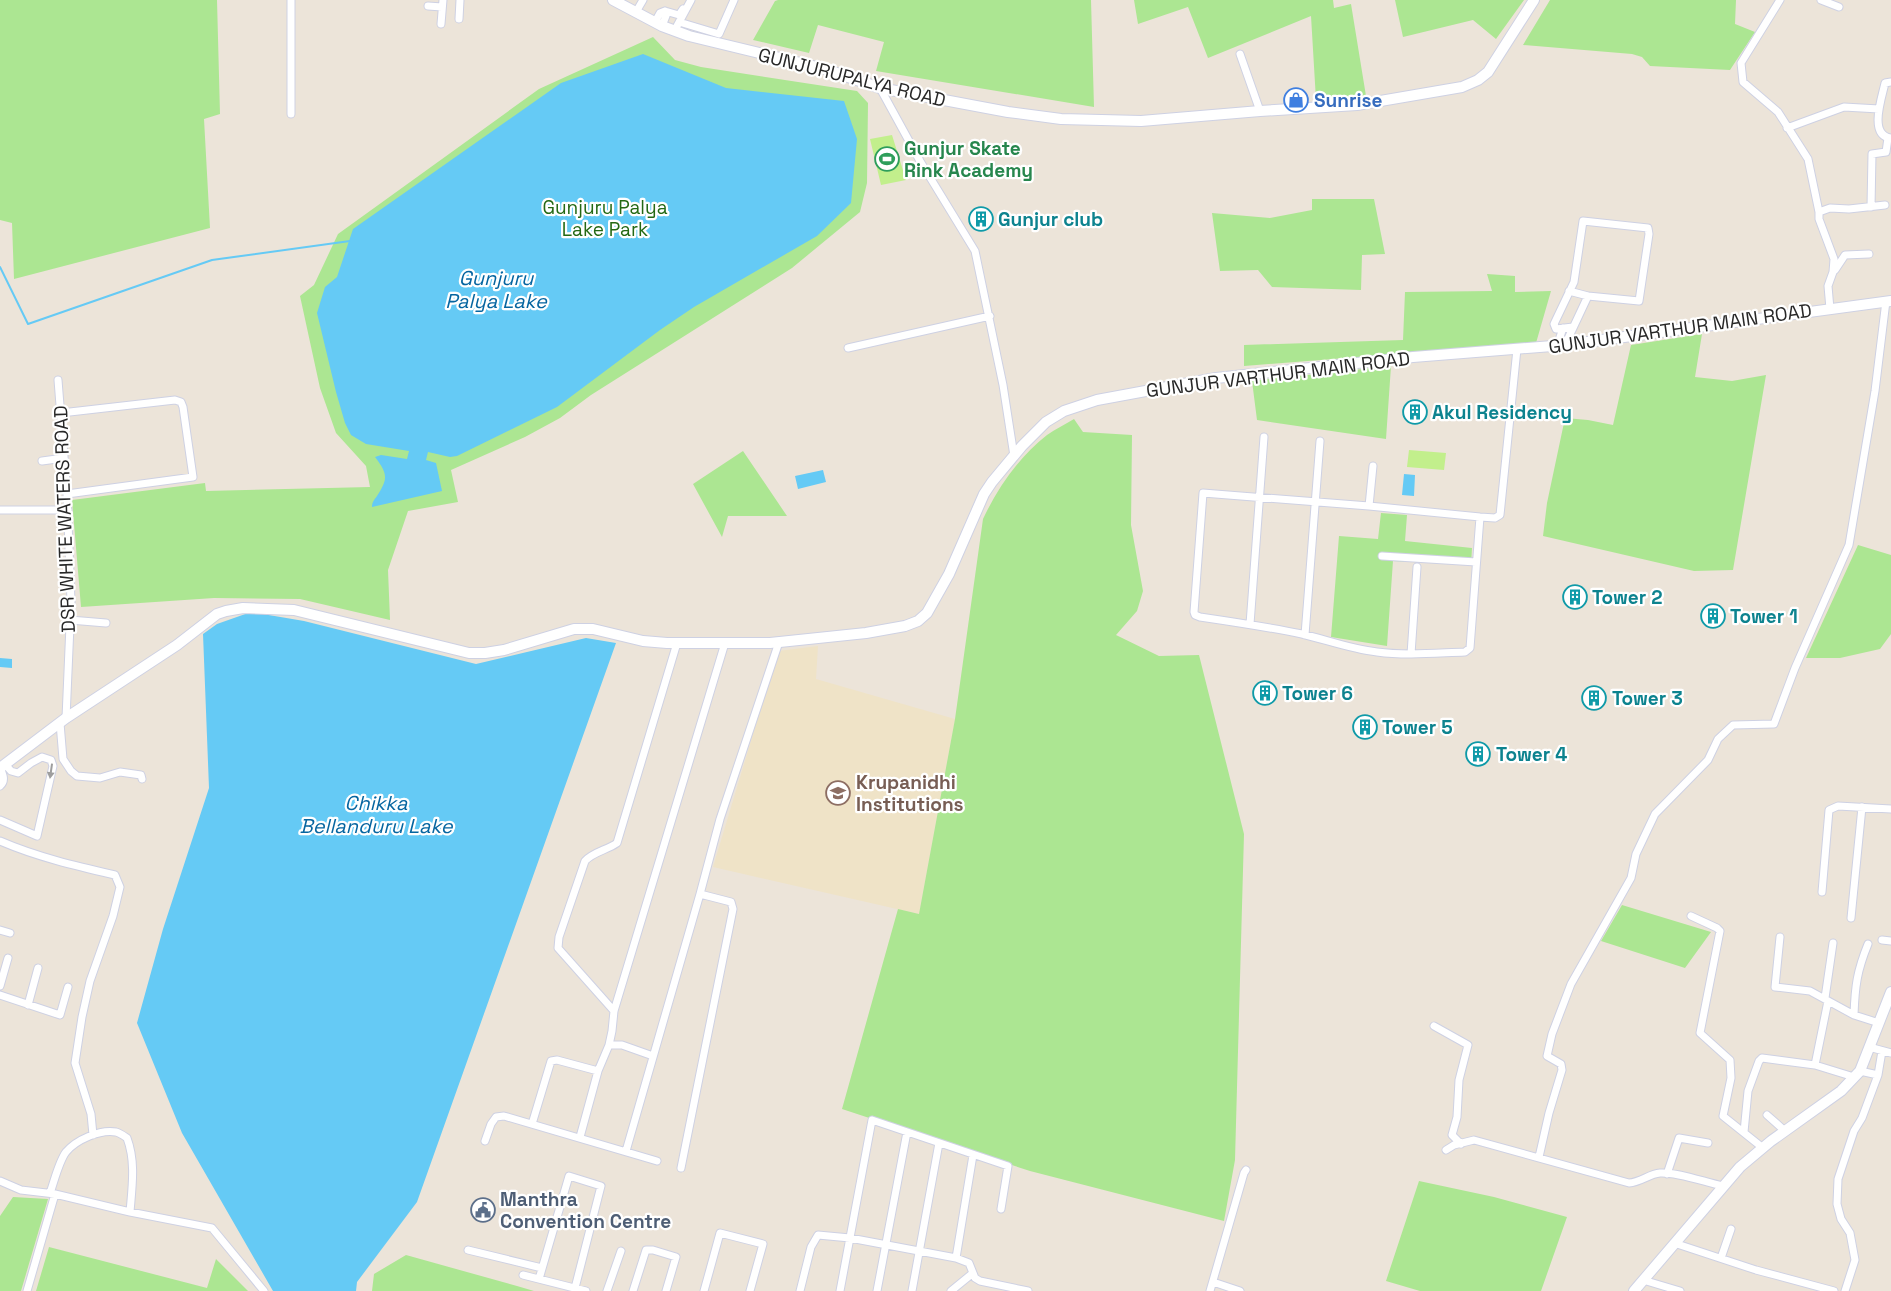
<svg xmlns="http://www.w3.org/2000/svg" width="1891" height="1291" font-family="'Space Grotesk',sans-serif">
	<rect width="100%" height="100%" fill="#ece4d9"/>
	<path fill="#efe3c7" d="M818,646L816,679L955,719L919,914L713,867L778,651Z"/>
	<path fill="#ace692" d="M0,0H217L220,114L204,119L210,228L14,279L12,223L0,220Z
		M778,0H1091L1094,107L876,71L884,42L818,25L809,53L753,40L775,1Z
		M1134,0H1333L1334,8L1351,4L1366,96L1316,100L1311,16L1208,58L1188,7L1138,24Z
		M1395,0H1524L1496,39L1473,20L1403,37Z
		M1550,0H1736L1735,24L1755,32L1730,70L1650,66L1642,57L1632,54L1523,45Z
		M653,37L675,60L701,67L857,91L868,103L867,183L860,212L792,268L591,395L560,418L525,437L451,470L458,502L408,511L388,570L390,620L300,599L214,598L81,607L72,500L205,483L206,491L370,487L366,466L336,433L320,388L300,296L314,285L338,234L539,89Z
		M1312,199H1374L1385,254L1362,255L1361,290L1272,287L1258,270L1220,271L1212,213L1270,218L1312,210Z
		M1487,274L1515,276V292L1551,291L1536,343L1244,366V345L1403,340L1405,292L1492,291Z
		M1702,334L1695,377L1732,381L1766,375L1733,570L1694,571L1543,536L1547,503L1565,418L1588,420L1613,425L1631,345Z
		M1391,366L1386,439L1257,420L1252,381Z
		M1074,419L1083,432L1132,435L1131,525L1143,591L1137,611L1116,635L1159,656L1199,655L1244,834L1235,1160L1224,1221L1030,1171L842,1109L898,909L919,914L955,719L983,519C998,487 1019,457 1047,435C1055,429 1066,424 1074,419Z
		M743,451L787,516H728L722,537L693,484Z
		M1381,513L1407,515L1405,541L1472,548L1471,565L1393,561L1387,646L1331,637L1339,536L1378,539Z
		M1858,545L1891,555V634L1880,649L1840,658H1806Z
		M1622,905L1711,932L1685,968L1601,941Z
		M1419,1181L1494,1197L1567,1217L1541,1291H1420L1386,1281Z
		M13,1197L48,1199L21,1291H0V1216Z
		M49,1247L207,1288L216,1259L248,1291H36Z
		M406,1255L517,1286L534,1291H372L374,1274Z"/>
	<path fill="#c2ef8c" d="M892,135L906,180L881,185L870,139Z
		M1409,450L1446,453L1444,470L1407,467Z"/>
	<path fill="#65caf5" d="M643,54L726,88L844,101L857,139L851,203L817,236L694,307L660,330L557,407L457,456L450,457L428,452L426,460L436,463L442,491L372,507C372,502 374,500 377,496C389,478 387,473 375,457L381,455L407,459L409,451L366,444L351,435L345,423L336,392L317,313L325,287L337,277L353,229L561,83Z
		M823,470L826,482L798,489L795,476Z
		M1404,474L1415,475L1414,496L1402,495Z
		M251,612L304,621L476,664L586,638L616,643L417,1202L357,1282L356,1291H273L182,1133L137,1023L163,929L209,788L203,634L217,624Z
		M0,658L12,659V668L0,667Z"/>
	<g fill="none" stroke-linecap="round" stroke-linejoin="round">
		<path stroke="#65caf5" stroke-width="2" d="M0,267L28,324L212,260L350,241"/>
		<g stroke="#ced1e3" stroke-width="9">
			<path id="street" d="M1780,0L1741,63L1743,82L1778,112L1808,159L1819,212
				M1821,0L1839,7
				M428,6L442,7
				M665,11L679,15L683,9
				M636,12L643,0
				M459,19L460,0
				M655,22L660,13L665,11L666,16L662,26
				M679,22L719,34L734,0
				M441,24L443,0
				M677,26L691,0
				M1240,54L1260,111
				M880,88L920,161L975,251L1003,385L1014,456
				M291,114V0
				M1787,128L1844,107L1879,109
				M1891,138C1868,136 1882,97 1885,83L1891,82
				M1871,207L1872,154L1886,152L1888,138
				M1835,270L1845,255L1869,254
				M1569,291L1588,296
				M1830,309L1828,286L1833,272L1834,259L1819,219V212L1830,208L1849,209L1885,205
				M1565,345L1588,296L1639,301L1649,234L1648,228L1583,221L1574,282L1554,324L1556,329L1573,327
				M1557,346L1563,328
				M848,348L990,316
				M58,380L67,494L71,602L66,718
				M61,413L175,400L181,402L183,407L193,477L67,494
				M42,461L64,458
				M1369,506L1373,466
				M0,510H68
				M1480,517L1470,648L1465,652C1436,653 1406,656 1377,652C1351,649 1327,640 1302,634C1268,627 1234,622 1200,617L1195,615L1194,612L1203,493L1369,506L1480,517L1495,518L1500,515L1517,349
				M1382,556L1476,562
				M70,620L106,623
				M1250,624L1264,437
				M1305,635L1320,441
				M1411,654L1417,567
				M60,723L63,759L71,771L77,776L100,778L120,772L141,775L142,779
				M0,768C3,774 6,781 0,786
				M0,820L37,836L53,766L51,760L42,757L31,763L18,773L11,771L5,764
				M0,841C37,857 76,866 115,875L120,887L113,916L90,981L82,1017L75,1063L91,1114L93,1135
				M1822,892L1829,810L1838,806L1891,809
				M1691,916L1717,928L1720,931L1700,1033L1730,1060L1731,1078L1723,1116L1763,1148
				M1851,918L1862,807
				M0,930L10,933
				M1780,937L1775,987L1810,991L1854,1015L1879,1023
				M1882,940L1891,941
				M0,986L8,958
				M0,995L60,1015L68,987
				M1825,998L1833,943
				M28,1005L38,968
				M614,1011L558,948L559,937L585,861C593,852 607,850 617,843L677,643
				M1854,1015C1855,986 1857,971 1868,944
				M1434,1026L1468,1045L1459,1080L1457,1117L1452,1135L1461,1144
				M609,1045H622L653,1056
				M1869,1047L1891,1053
				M1815,1065L1828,1001
				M1860,1071L1878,1075
				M1767,1115L1785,1131
				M532,1124L551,1061L557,1060L598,1071
				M1744,1132L1748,1091L1759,1061L1762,1058L1815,1065L1854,1077
				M580,1137L598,1071L609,1045L612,1031L614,1011L725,643
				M485,1141L491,1124L496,1117L504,1116L657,1161
				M1446,1150L1454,1145L1474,1140L1629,1183C1641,1182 1649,1174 1660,1173C1678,1172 1704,1182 1723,1186
				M626,1151L700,894L720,819L779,642
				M1539,1157L1549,1113L1562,1070L1561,1064L1547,1056L1552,1034L1571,984L1631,878L1636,854L1655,814L1708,760L1718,739L1733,725L1774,724L1795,668L1849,545L1875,391L1886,301
				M681,1168L733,909L731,902L700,894
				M1667,1174L1679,1138L1708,1143
				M0,1181L21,1190L55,1194L130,1212L212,1228L264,1291
				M50,1193C54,1182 59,1161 66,1152C76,1140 100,1129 116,1132C120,1133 124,1136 127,1138C136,1162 132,1187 130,1212
				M1674,1243L1756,1270L1834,1291
				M468,1250L542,1268
				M956,1258L973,1155
				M1721,1258L1731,1229
				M523,1275L586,1291
				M539,1279L569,1176L601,1186L575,1288
				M1643,1280L1680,1291
				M1213,1282L1240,1291
				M27,1291L55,1194
				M607,1291L621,1251
				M633,1291L646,1250H653L676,1257L666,1291
				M704,1291L720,1233L763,1244L750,1291
				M800,1291L811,1247L818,1235L850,1238L956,1258L969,1263L975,1278L980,1281L1028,1291
				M840,1291L872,1120L1008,1166L1001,1209
				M877,1291L907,1132
				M912,1291L939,1143
				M951,1291L973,1273
				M1210,1291L1244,1173L1246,1170
				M1845,1291L1855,1260L1850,1233L1841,1219L1837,1204L1838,1179L1854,1131L1862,1118L1878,1075L1882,1051"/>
		</g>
		<g stroke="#ced1e3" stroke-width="12">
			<path id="secondary" d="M613,0L662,26L689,36L825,69L880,88L1008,112L1061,119L1141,121L1260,111L1357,105L1462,87L1478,80L1488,72L1534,0
				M0,768L66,718L177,645L217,614L226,611L243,608L294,610L469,653H485L504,650L574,629H593L643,641L667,643H770L866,633L905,626L918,621L927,613L949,574L984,494L992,482L1022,446L1046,422L1064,411L1097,400L1216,378L1413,357L1565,345L1891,301
				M1634,1291L1740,1167L1771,1141L1841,1091L1860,1071L1891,992"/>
		</g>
		<use href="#street" stroke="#fff" stroke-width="7"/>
		<use href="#secondary" stroke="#fff" stroke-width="10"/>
	</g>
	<defs><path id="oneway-solid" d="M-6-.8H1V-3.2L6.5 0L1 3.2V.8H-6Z" transform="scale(1.25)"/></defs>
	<use fill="#9e9e9e" href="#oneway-solid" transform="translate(51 771) rotate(98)"/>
	<defs>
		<g id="shop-ring" transform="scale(1.25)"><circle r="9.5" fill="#fff" stroke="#3f7fe0" stroke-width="1.5"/><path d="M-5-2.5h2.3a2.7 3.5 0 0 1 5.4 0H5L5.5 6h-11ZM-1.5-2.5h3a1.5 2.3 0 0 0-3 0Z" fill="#3f7fe0"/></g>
		<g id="stadium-ring" transform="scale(1.25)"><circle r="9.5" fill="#fff" stroke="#2e9e5b" stroke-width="1.5"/><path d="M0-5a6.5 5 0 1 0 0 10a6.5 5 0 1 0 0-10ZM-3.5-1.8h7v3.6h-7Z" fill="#2e9e5b"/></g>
		<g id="building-ring" transform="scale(1.25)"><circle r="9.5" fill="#fff" stroke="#0f9aa8" stroke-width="1.5"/><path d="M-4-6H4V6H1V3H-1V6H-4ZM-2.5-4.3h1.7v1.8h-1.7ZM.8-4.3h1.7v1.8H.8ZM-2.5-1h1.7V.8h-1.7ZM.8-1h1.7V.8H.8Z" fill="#0f9aa8"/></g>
		<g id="university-ring" transform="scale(1.25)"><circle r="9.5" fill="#fff" stroke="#8d6e63" stroke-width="1.5"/><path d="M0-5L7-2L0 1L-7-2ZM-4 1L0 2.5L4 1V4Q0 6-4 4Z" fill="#8d6e63"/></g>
		<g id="civic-ring" transform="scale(1.25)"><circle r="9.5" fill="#fff" stroke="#5c6f8a" stroke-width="1.5"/><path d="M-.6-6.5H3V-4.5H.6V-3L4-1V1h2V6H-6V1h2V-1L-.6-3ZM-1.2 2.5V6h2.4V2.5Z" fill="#5c6f8a"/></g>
	</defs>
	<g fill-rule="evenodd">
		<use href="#shop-ring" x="1296" y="100"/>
		<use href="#stadium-ring" x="887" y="159"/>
		<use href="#building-ring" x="981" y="219"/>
		<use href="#building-ring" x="1415" y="412"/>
		<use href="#building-ring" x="1575" y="597"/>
		<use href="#building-ring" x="1713" y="616"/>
		<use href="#building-ring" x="1265" y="693"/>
		<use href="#building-ring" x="1594" y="698"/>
		<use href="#building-ring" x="1365" y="727"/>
		<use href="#building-ring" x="1478" y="754"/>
		<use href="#university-ring" x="838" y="793"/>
		<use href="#civic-ring" x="483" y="1210"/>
	</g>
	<g text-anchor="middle" stroke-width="4.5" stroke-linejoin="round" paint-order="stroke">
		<g font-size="19" fill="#282828" stroke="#fff">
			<text transform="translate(852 77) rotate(14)" y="7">GUNJURUPALYA ROAD</text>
			<text transform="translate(1680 328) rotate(-8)" y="7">GUNJUR VARTHUR MAIN ROAD</text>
			<text transform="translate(1278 374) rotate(-7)" y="7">GUNJUR VARTHUR MAIN ROAD</text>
			<text transform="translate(64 519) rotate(-92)" y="7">DSR WHITE WATERS ROAD</text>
		</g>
		<g font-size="19" font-weight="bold" fill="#366cbe" stroke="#fff" text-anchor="start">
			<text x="1314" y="107">Sunrise</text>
		</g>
		<g font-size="19" font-weight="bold" fill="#27864d" stroke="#fff" text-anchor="start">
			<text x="904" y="155">Gunjur Skate<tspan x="904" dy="22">Rink Academy</tspan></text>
		</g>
		<g font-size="19" fill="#246915" stroke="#fff">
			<text x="605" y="214">Gunjuru Palya<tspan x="605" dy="22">Lake Park</tspan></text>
		</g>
		<g font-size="19" font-weight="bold" fill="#0d838f" stroke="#fff" text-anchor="start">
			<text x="998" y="226">Gunjur club</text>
			<text x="1432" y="419">Akul Residency</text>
			<text x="1592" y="604">Tower 2</text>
			<text x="1730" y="623">Tower 1</text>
			<text x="1282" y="700">Tower 6</text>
			<text x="1612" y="705">Tower 3</text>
			<text x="1382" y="734">Tower 5</text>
			<text x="1496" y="761">Tower 4</text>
		</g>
		<g font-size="19" font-weight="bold" fill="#785e54" stroke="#fff" text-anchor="start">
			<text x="856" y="789">Krupanidhi<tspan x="856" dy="22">Institutions</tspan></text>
		</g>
		<g font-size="19" font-weight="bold" fill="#4e5e75" stroke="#fff" text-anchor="start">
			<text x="500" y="1206">Manthra<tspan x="500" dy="22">Convention Centre</tspan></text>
		</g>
		<g font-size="20" font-style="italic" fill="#0565a0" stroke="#fff">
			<text x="496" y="285">Gunjuru<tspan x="496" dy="23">Palya Lake</tspan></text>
			<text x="376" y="810">Chikka<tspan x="376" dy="23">Bellanduru Lake</tspan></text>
		</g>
	</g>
</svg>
